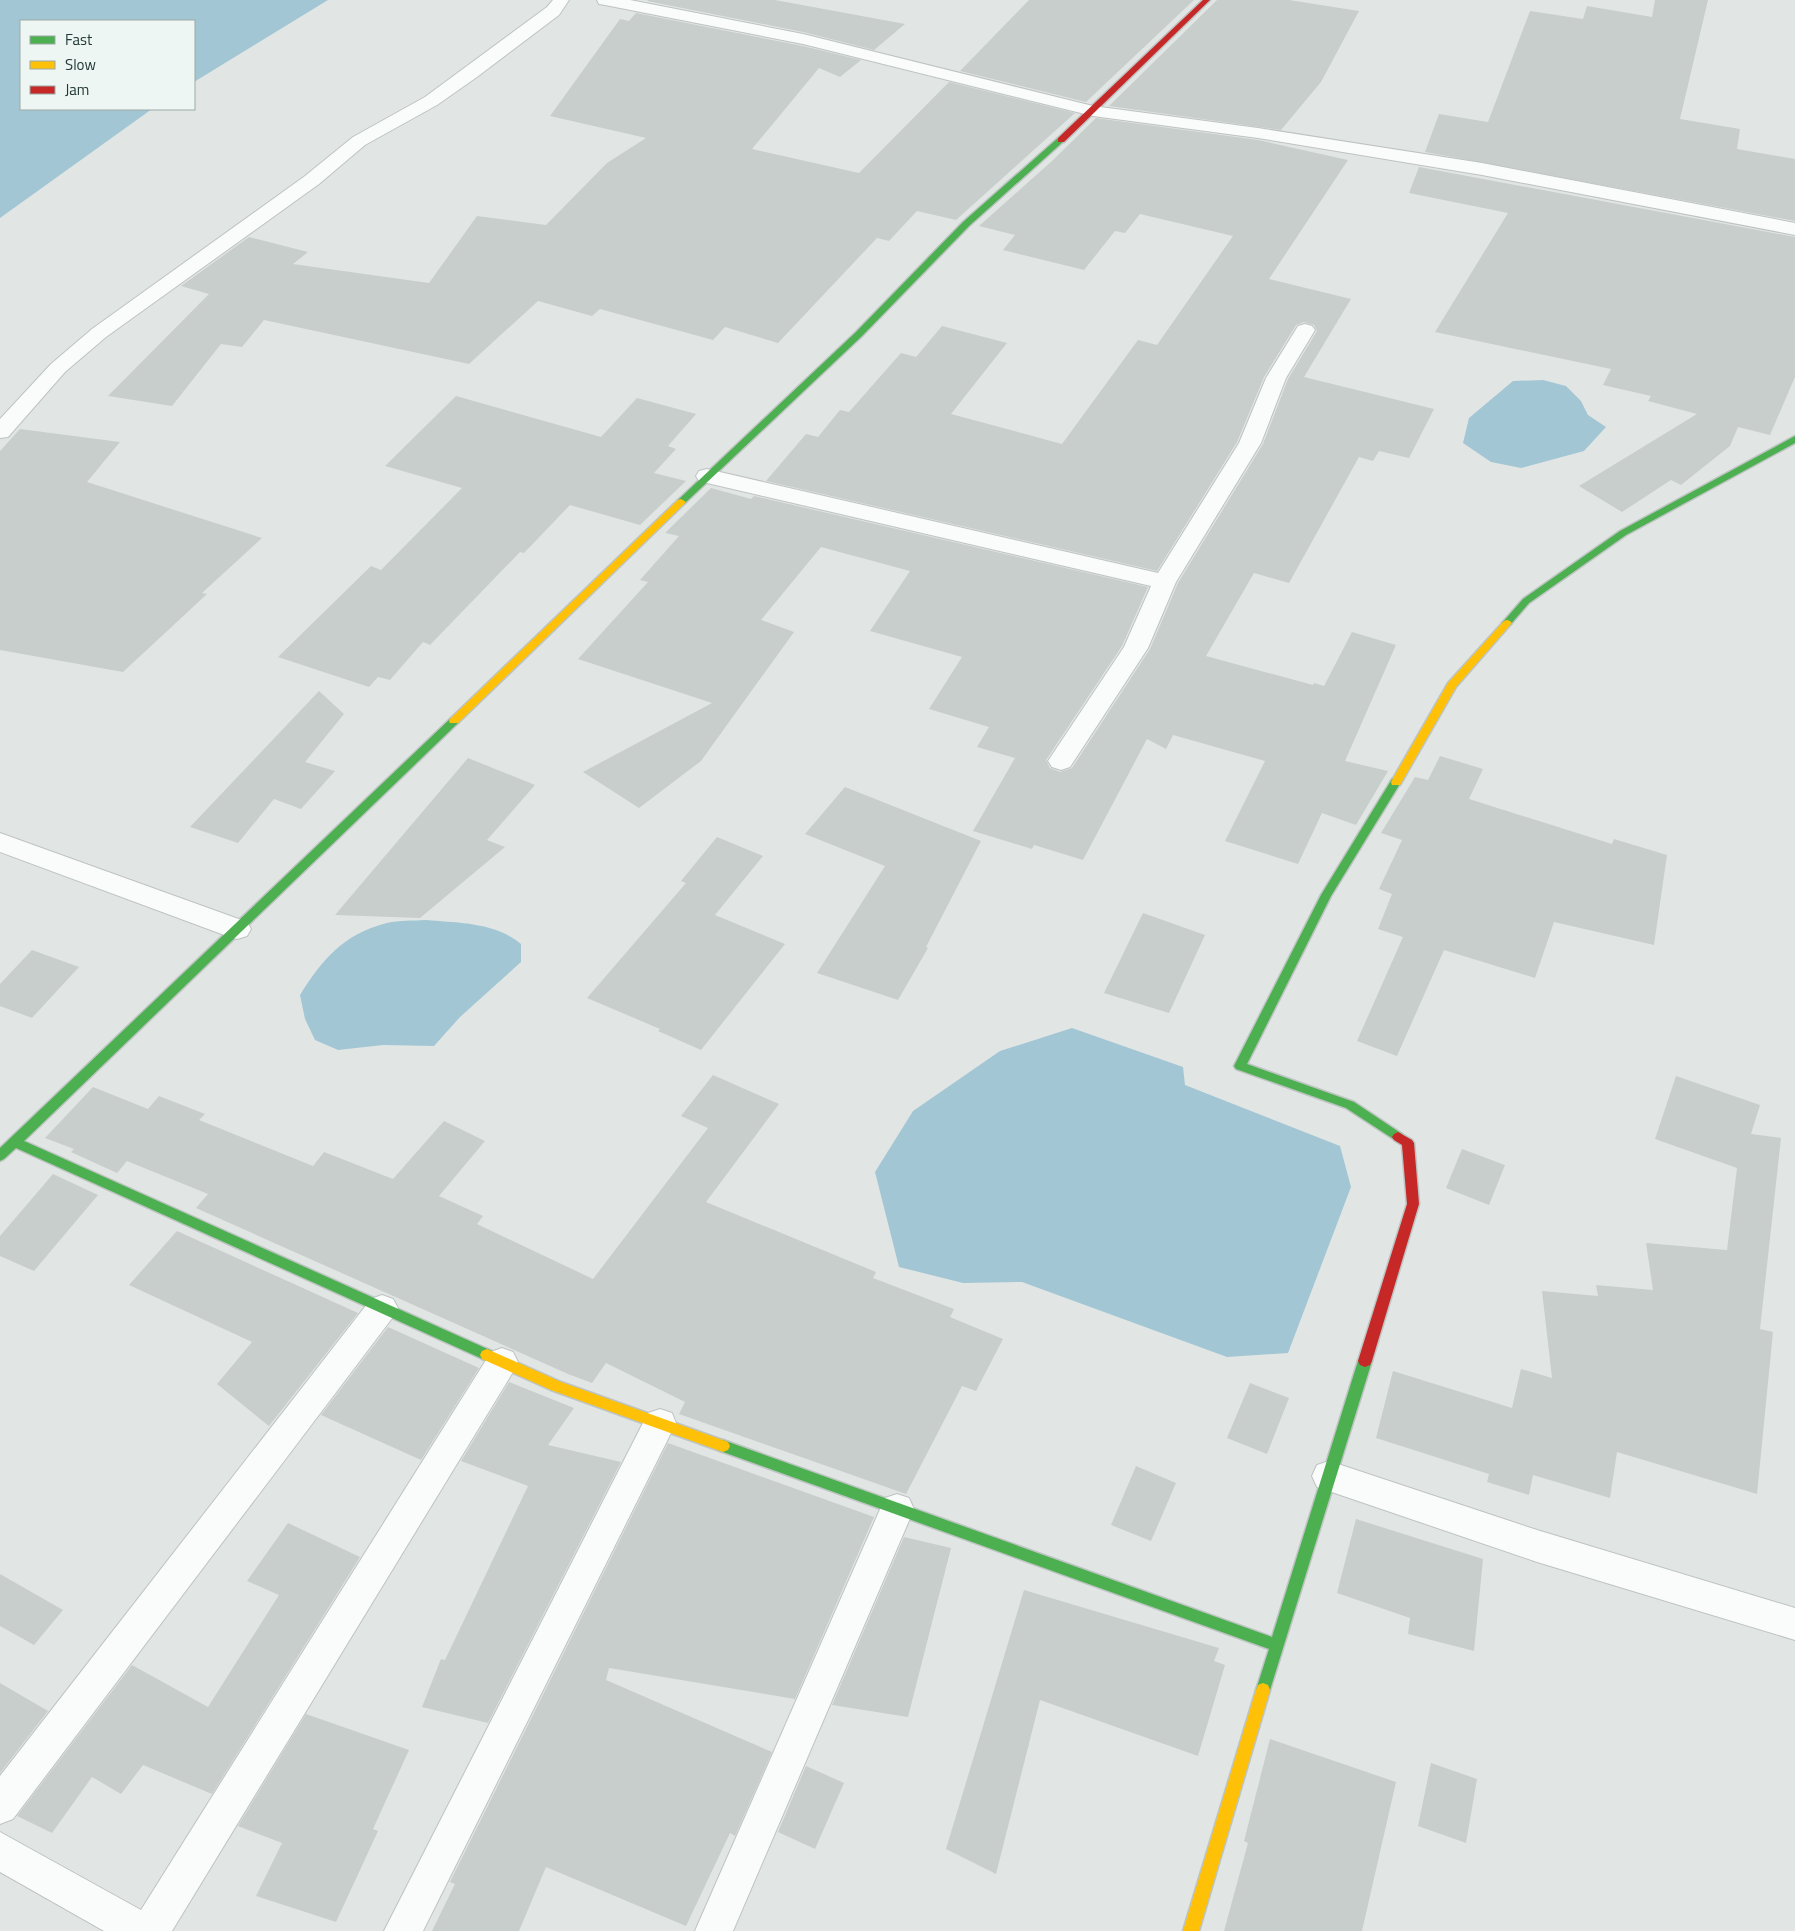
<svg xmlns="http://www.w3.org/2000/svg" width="1795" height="1931" font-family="'Titillium Web',sans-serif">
	<rect width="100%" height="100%" fill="#e1e6e5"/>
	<path fill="#a3c6d4" d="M0,0H328L194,82V21H21V109H152L0,218Z
		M1543,380L1566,386L1581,401L1588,415L1606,427L1584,451L1521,468L1491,462L1463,443L1469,418L1513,381Z
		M426,920C458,923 495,922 521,944V962L460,1017L434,1046L383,1045L338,1050L315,1040L305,1019L300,995C322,960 343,934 387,923C399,920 413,921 426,920Z
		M1072,1028L1183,1067L1185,1085L1340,1146L1351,1187L1288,1353L1227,1357L1022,1282L963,1283L899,1267L875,1172L913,1111L1000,1051Z"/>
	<path fill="#c8cecc" d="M648,0H775L905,24L874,50L803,32L647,1Z
		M1029,0H1194L1086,102L960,71Z
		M1217,0H1289L1359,11L1321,82L1281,130L1109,106Z
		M1655,0H1708L1680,119L1740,129L1737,149L1795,159V221L1425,152L1439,114L1488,122L1530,11L1583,19L1587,6L1652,17Z
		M636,13L803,46L861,60L840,77L819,68L752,149L859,173L949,82L1075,113L956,220L917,211L889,241L877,238L778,343L725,327L713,340L600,309L592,316L538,301L469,364L264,320L242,347L221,344L172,406L108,396L209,294L181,286L249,237L308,252L293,264L429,283L477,216L546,225L607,163L646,138L550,116L620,19L629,21Z
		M1096,118L1258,140L1348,160L1269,279L1351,299L1304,377L1434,409L1409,458L1379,451L1373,461L1359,457L1289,583L1254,573L1206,656L1313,685L1314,683L1324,686L1352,632L1396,645L1345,761L1388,771L1356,825L1322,813L1298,864L1225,841L1265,761L1173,735L1166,749L1147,739L1083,860L1034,845L1032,849L973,831L1015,758L977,747L989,727L929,709L962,657L870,631L910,571L821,547L761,620L794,632L701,761L639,808L583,772L712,703L578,659L648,582L640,580L679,536L665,533L711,488L751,499L754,496L1148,587L1122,646L1046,760L1050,768L1060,772L1072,768L1150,649L1178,583L1263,444L1288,379L1317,331L1314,325L1304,322L1296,325L1264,377L1237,442L1157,571L766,481L806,434L818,437L840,410L849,412L901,353L916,357L942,326L1007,343L951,414L1062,444L1138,340L1157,345L1233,236L1140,214L1125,233L1115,231L1084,270L1003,250L1015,235L979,226L1052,161Z
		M1419,167L1795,237V377L1770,435L1738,427L1730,446L1681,485L1671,480L1622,512L1579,486L1697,414L1648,401L1651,396L1603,385L1611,369L1435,332L1508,213L1409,193Z
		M456,396L601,437L637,398L696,414L668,446L676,449L654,473L686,481L640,525L570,505L524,553L520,552L430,645L423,642L390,680L378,677L369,687L278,657L371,566L381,570L462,488L385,466Z
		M20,429L120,442L87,482L262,538L202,593L207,594L123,672L0,650V451Z
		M319,691L344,714L305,762L335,771L301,809L274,799L238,843L190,827Z
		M1440,756L1483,769L1469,799L1612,844L1614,839L1667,855L1654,945L1554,922L1535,978L1444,950L1397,1056L1357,1041L1403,937L1378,929L1392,894L1379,889L1402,840L1381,833L1415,777L1428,780Z
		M468,758L535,785L487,840L505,847L420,918L335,915Z
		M845,787L981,841L926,947L928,948L898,1000L817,973L885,866L805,834Z
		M717,837L763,856L715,915L785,944L701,1050L658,1031L660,1029L587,998L686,883L681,881Z
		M1143,913L1205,935L1169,1013L1104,993Z
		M32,950L79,967L32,1018L0,1006V984Z
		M713,1075L779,1104L706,1202L876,1272L873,1278L954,1309L950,1317L1003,1339L976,1391L962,1386L906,1494L679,1414L685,1402L606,1363L592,1383L568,1374L196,1208L208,1194L127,1161L117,1173L71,1152L74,1149L45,1138L93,1087L148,1109L159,1096L205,1114L199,1120L313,1166L324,1152L393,1179L444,1121L485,1141L439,1196L483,1216L477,1224L593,1279L708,1128L681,1116Z
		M1676,1076L1760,1105L1751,1134L1781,1138L1760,1329L1773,1332L1757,1494L1617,1452L1610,1498L1533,1475L1529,1495L1487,1482L1489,1474L1376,1438L1393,1371L1512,1408L1521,1369L1552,1378L1542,1291L1598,1296L1596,1285L1653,1290L1646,1243L1727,1250L1737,1168L1655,1139Z
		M1462,1149L1505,1165L1489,1205L1446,1188Z
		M53,1174L98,1195L34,1271L0,1256V1236Z
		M177,1231L358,1313L269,1426L217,1384L252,1342L129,1285Z
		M388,1327L479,1368L421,1460L321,1415Z
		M509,1382L574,1408L548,1445L621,1462L488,1723L422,1707L441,1659L445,1660L528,1486L461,1461Z
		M1250,1383L1289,1398L1267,1454L1227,1438Z
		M668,1443L874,1517L795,1699L609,1668L606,1680L772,1752L735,1836L730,1833L686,1926L546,1867L519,1931H432L455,1884L450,1882Z
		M1136,1466L1176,1483L1151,1541L1111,1525Z
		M1356,1519L1483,1559L1474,1651L1408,1634L1410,1618L1337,1593Z
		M288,1523L360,1557L212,1794L143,1765L121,1794L92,1777L52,1833L17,1816L132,1665L208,1707L279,1595L247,1581Z
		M904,1537L951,1548L908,1717L832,1705Z
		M0,1574L63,1610L34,1645L0,1626Z
		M1024,1590L1219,1648L1214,1661L1225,1665L1198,1756L1040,1700L996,1874L946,1849Z
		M0,1683L48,1711L0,1773Z
		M306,1714L409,1750L373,1829L378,1831L336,1922L256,1896L282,1843L238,1826Z
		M1270,1739L1396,1782L1362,1931H1224L1248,1843L1244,1841Z
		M1431,1763L1477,1779L1466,1843L1418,1826Z
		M806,1766L844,1783L815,1849L778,1832Z"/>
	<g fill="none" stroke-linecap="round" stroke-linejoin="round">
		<g stroke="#bec3c2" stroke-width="2">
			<path id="street" d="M553,0H569L559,15L477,77L437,105L365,145L319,184L106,337L65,372L8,437L0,438V419L51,364L92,329L305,176L353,137L425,97L547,7Z
				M597,0H630L803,34L1093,106L1258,128L1482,163L1795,223V235L1482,175L1258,138L1093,116L803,44L605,5L599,4Z
				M1305,324L1312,326L1315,330L1286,378L1261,443L1176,582L1148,648L1070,767L1061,770L1052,767L1048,761L1124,647L1151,586L707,483L699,481L696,476L699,471L707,469L1158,573L1239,443L1266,378L1298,326Z
				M0,833L247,922L251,929L247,936L237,939L227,936L0,852Z
				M382,1295L393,1299L398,1308L393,1317L13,1819L0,1824V1776L371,1299Z
				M502,1348L513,1352L518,1362L513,1372L172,1931H104L0,1872V1832L141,1910L491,1352Z
				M660,1409L672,1413L676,1423L423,1931H384L648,1413Z
				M1329,1461L1537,1530L1795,1608V1640L1537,1562L1317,1487L1312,1476L1317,1465Z
				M897,1494L909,1498L914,1509L733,1931H695L885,1498Z"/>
		</g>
		<g stroke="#bdc4c2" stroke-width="3">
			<path id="fast" d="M1058,138L1065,140L969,226L862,336L684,504H678V500L856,332L963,222Z
				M1795,436V443L1626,535L1529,603L1510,625H1504L1502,623L1523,599L1620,531Z
				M454,718L458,719L459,721L458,723L24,1141L492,1351L494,1355L492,1359L487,1361L16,1148L4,1159L0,1161V1148L450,719Z
				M1396,778L1401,782L1331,896L1247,1064L1354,1102L1402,1134L1404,1137L1402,1140L1398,1142L1346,1108L1236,1069L1234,1066L1321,895L1392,779Z
				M1365,1355L1370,1357L1372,1361L1270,1690L1268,1695L1263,1697L1258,1695L1256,1690L1269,1649L723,1452L718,1450L716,1446L718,1442L723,1440L1272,1637L1358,1361L1360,1357Z"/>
		</g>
		<g stroke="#bdc4c2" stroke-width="3">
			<path id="slow" d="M681,499L686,502L684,504L458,723H450L449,721L450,719L678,500Z
				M1507,620L1510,621L1512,623L1510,625L1456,687L1400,785H1392L1391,782L1448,683L1504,621Z
				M487,1349L561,1382L728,1442L730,1446L728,1450L723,1452L551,1390L482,1359L480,1355L482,1351Z
				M1263,1683L1268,1685L1270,1690L1199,1931H1183L1256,1690L1258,1685Z"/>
		</g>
		<g stroke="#bdc4c2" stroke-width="3">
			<path id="jam" d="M1203,0H1210L1064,142H1058V138Z
				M1398,1132L1412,1140L1414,1143L1419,1204L1372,1361L1370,1365L1365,1367L1360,1365L1358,1361L1407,1204L1402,1145L1394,1140L1392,1137L1394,1134Z"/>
		</g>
		<use href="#street" fill="#fafbfb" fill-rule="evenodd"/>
		<use href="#fast" fill="#4caf50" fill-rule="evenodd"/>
		<use href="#slow" fill="#ffc107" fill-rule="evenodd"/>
		<use href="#jam" fill="#c62828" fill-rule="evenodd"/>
	</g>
	<rect x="20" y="20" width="175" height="90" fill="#eef6f3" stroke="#9caaa7"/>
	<rect x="30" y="36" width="25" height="8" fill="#4caf50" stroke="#9caaa7"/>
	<text x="65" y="45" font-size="15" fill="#213835">Fast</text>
	<rect x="30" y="61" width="25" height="8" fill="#ffc107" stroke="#9caaa7"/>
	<text x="65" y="70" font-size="15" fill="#213835">Slow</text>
	<rect x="30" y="86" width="25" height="8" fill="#c62828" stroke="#9caaa7"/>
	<text x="65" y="95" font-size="15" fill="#213835">Jam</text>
</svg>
